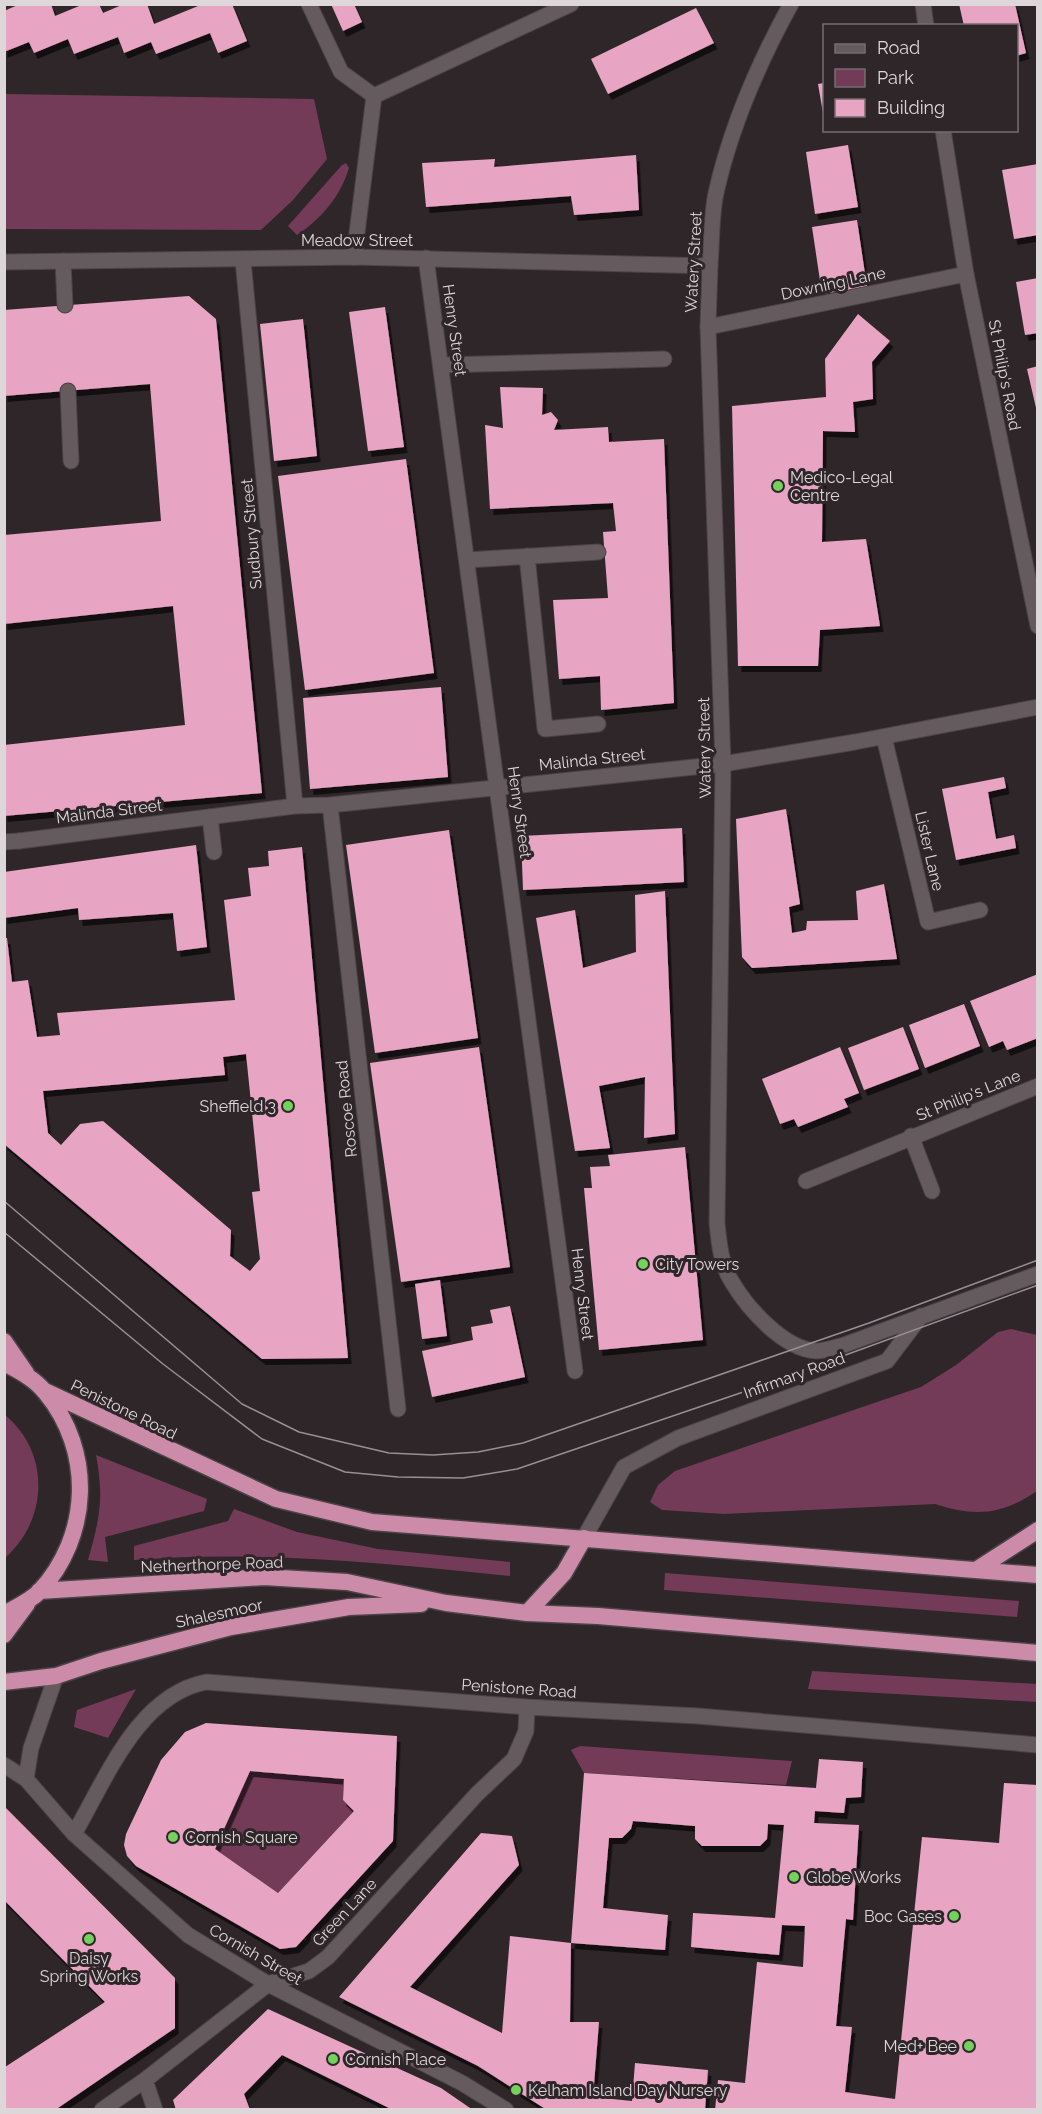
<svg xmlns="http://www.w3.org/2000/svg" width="1042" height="2114" font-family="Raleway,sans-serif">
	<defs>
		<filter id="shadow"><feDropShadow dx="3.5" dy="6" stdDeviation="0" flood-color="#0009"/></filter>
	</defs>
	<rect width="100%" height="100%" fill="#2f262a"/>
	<path fill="#733b57" d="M5,94L314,99L327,159L293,200L261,230L5,229Z
		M346,163L349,168C340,197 322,218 297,235L288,226L342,165Z
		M1011,1329L1037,1335V1491C1002,1515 975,1517 935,1504L724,1514L662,1510L650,1502L658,1485L675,1471L921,1387L956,1365L998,1332Z
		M5,1415C51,1453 48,1520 5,1558Z
		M96,1455L207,1499L204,1511L105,1537L108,1562L88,1560C100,1518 104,1498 96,1455Z
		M234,1509L297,1532L378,1549L510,1562V1576C384,1563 260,1550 134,1560V1546L228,1521Z
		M665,1573L1019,1601L1017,1617L664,1590Z
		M812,1671L1037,1684V1702L808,1689Z
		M136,1689L108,1738L74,1727L77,1710Z
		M580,1746L792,1761L786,1785L584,1773L571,1750Z
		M250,1771L344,1779L343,1800L354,1811L278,1893L215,1849Z"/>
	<path fill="#e8a4c3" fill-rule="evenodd" filter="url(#shadow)" d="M20,4H51L55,16L84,4H99L103,13L124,4H147L154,24L203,4H232L247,41L218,53L210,33L156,54L151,42L124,53L118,37L74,54L68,39L34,53L29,42L4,52V11Z
		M331,4H354L362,22L343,31Z
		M959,4H1015L1026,53L1016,56V26H964Z
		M696,8L714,43L608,94L591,59Z
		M824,83V113H823L818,84Z
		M848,145L858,207L815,214L806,152Z
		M636,155L639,210L574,215L571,196L426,207L422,163L495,159L494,167Z
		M1038,164V235L1014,239L1002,170Z
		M857,220L867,287L822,294L812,227Z
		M1038,278V333L1025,335L1016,282Z
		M189,296L216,319L262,793L4,816V745L185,725L173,606L4,624V535L161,521L150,384L4,396V310Z
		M385,307L404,447L368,451L349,312Z
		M858,314L890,341L872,362L873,399L853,402L855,432L823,431L822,542L866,539L880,626L820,630L818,666H738L732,406L826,397L825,359Z
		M303,319L317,456L274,461L260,324Z
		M1038,366V412H1037L1027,369Z
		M500,387L543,388L542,415L551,412L558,420L554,430L608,427L609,442L664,439L674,703L601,710L600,676L559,679L553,600L608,598L603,532L616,531L613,503L490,509L485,425L503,428Z
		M406,459L434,673L305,690L278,476Z
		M441,687L448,777L310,789L303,698Z
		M1004,777L1006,788L988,792L996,839L1014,835L1016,848L956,860L942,789Z
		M786,809L800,904L789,907L792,933L806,930L807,921L858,920L856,891L884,884L897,959L752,968L742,957L736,819Z
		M682,828L684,882L523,890L521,836Z
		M449,830L478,1038L375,1053L346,845Z
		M196,845L207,947L177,951L173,913L79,920L78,908L4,918V872Z
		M302,847L348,1358L262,1359L4,1144V938H7L12,982L28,980L37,1037L60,1035L57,1013L235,1000L224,900L251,896L248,868L269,866L268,851ZM246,1054L260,1191L252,1192L260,1259L250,1271L230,1256L231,1230L103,1121L80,1124L61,1145L48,1133L43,1091L225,1075L223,1057Z
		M665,891L675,1134L644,1138L645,1077L599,1086L610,1148L575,1151L536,918L575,910L583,968L636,952L635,895Z
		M1038,974V1038L1007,1050L1003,1041L989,1047L970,1001Z
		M964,1004L980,1046L925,1068L909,1025Z
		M903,1027L919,1069L864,1090L848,1048Z
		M479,1047L510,1267L401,1282L370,1063Z
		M840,1047L859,1093L844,1099L848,1107L798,1127L794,1119L780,1124L762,1079Z
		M685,1147L703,1340L599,1350L584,1188H592L590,1167L610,1166L608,1155Z
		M440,1280L447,1336L422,1339L415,1284Z
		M510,1306L525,1377L432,1397L422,1351L473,1340L471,1327L493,1323L490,1310Z
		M206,1723L397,1736L393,1841L296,1947L280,1949L136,1866L127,1856L124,1845L126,1834L161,1760L185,1732ZM250,1771L344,1779L343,1800L354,1811L278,1893L215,1849Z
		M819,1759L863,1762L861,1797L846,1798L844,1813L815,1811L814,1823L859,1825L853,1920L846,1919L836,2026L852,2027L845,2092L895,2099L922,1837L999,1843L1004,1783L1038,1785V2110H715L718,2080L745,2083L757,1962L803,1967L805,1926L782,1925L779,1955L691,1947L693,1913L775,1918L784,1825L768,1824L767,1839L760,1846H702L695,1839V1826L633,1821L631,1829L622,1838H609L603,1908L668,1915L665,1950L571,1943L570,2022H599L593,2097L632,2101L635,2063L708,2070L705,2110H547L478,2066L339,1997L481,1833L512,1836L519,1865L410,1987L502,2033L510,1936L571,1943L584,1773L816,1788Z
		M4,1806L175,1978V2028L55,2110H5V2067L105,2002L4,1900Z
		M268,2009L441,2088L473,2110H393L282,2055L244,2094L250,2110H176L173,2100Z"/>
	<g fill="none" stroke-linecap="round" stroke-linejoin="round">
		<g stroke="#4b4347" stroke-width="17">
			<path id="service" d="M63,261L65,305
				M708,327L966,274
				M442,365L664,359
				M68,391L71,461
				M527,556L545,729L598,724
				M467,560L598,552
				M210,817L214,852"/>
		</g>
		<g stroke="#4b4347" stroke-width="17">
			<path id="pedestrian" d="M4,842L19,841"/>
		</g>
		<g stroke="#4b4347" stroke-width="17">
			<path id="minor" d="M309,4L341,72L374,96
				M923,4L926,26
				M943,130L966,274L1038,626
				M354,257L374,96L571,4
				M426,258L575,1371
				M243,260L295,806
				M710,266L708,327L723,764L717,1223C719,1243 721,1265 732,1282C748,1309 784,1349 816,1351C825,1351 835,1347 844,1345L1038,1274
				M884,737L928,922L980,910
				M330,805L398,1409
				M19,841L295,806L330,805L723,764L855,742L1038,707
				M911,1136L932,1191
				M806,1181L1038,1086
				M584,1538L624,1467L678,1438L887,1361L921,1316
				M4,1765L26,1779L74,1834L188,1935L268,1984L462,2083L506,2110
				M26,1779L31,1748L56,1676
				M74,1834C106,1779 138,1695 206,1682L527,1707L698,1716L1038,1745
				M145,2080L155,2110
				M102,2110L145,2080L268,1984L309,1971L328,1957L477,1794L514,1759L526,1731L527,1707"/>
		</g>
		<g stroke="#4b4347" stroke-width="17">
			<path id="tertiary" d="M4,262L354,257L710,266C712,242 711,216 716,193C731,126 758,64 791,4"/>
		</g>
		<g stroke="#4b4347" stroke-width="19">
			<path id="trunk" d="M4,1341L26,1373
				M4,1363C19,1371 35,1379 45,1392C94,1451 91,1536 39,1592C30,1601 16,1607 4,1614
				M45,1391L276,1499L372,1522L1038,1575
				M976,1570L1038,1530
				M39,1591L264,1577L347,1582L446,1603L527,1613L598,1616L1038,1653
				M527,1613L564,1573L584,1538
				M4,1635L27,1604
				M4,1682L56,1676L101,1661L231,1627L349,1607L421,1604"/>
		</g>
		<use href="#service" stroke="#655a5e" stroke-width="15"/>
		<use href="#pedestrian" stroke="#655a5e" stroke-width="15"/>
		<use href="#minor" stroke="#655a5e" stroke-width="15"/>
		<use href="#tertiary" stroke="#655a5e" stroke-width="15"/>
		<use href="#trunk" stroke="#cc8ca9" stroke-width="16"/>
		<path stroke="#978f93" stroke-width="1.5" d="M4,1201L242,1404L299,1432L389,1453L433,1455L478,1452L523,1443L869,1323L1038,1260
			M4,1232L163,1364L262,1439L345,1472L398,1477L463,1478L517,1469L752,1389L1038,1285"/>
	</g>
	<g fill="#72d25d" stroke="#2f262a" stroke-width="2">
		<circle cx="778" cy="486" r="6"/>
		<circle cx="288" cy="1106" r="6"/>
		<circle cx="643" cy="1264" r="6"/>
		<circle cx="173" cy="1837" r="6"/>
		<circle cx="794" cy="1877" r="6"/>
		<circle cx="954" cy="1916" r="6"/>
		<circle cx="89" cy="1939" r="6"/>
		<circle cx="969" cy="2046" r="6"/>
		<circle cx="333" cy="2059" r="6"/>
		<circle cx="516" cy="2090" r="6"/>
	</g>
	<g text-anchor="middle" stroke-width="6" stroke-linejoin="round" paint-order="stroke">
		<g font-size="16" fill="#ded7da" stroke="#2f262a">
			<text x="357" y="246">Meadow Street</text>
			<text transform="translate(693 262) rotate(-87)" y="6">Watery Street</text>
			<text transform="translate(833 283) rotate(-12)" y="6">Downing Lane</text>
			<text transform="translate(455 330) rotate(82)" y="6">Henry Street</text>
			<text transform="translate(1005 375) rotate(79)" y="6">St Philip's Road</text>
			<text transform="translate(251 534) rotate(-95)" y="6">Sudbury Street</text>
			<text transform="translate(704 748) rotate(-91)" y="6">Watery Street</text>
			<text transform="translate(592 759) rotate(-6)" y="6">Malinda Street</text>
			<text transform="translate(109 811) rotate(-7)" y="6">Malinda Street</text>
			<text transform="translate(520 812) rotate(82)" y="6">Henry Street</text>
			<text transform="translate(930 851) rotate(77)" y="6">Lister Lane</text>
			<text transform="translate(968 1095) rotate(-22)" y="6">St Philip's Lane</text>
			<text transform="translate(346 1109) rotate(-96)" y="6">Roscoe Road</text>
			<text transform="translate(583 1294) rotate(83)" y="6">Henry Street</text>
			<text transform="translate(794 1375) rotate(-20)" y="6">Infirmary Road</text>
			<text transform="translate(124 1409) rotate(26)" y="6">Penistone Road</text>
			<text transform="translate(212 1564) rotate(-2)" y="6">Netherthorpe Road</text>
			<text transform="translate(219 1613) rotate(-12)" y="6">Shalesmoor</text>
			<text transform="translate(519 1688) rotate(4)" y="6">Penistone Road</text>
			<text transform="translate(344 1912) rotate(-47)" y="6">Green Lane</text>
			<text transform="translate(256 1954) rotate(30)" y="6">Cornish Street</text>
		</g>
		<g font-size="16" fill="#ded7da" stroke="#2f262a" text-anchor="start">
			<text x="790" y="483">Medico-Legal<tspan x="790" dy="18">Centre</tspan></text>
			<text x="276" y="1112" text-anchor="end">Sheffield 3</text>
			<text x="655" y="1270">City Towers</text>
			<text x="185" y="1843">Cornish Square</text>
			<text x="806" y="1883">Globe Works</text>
			<text x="942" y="1922" text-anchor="end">Boc Gases</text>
			<text x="89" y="1964" text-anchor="middle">Daisy<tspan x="89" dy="18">Spring Works</tspan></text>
			<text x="957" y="2052" text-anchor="end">Med+ Bee</text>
			<text x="345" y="2065">Cornish Place</text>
			<text x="528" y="2096">Kelham Island Day Nursery</text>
		</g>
	</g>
	<rect width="1042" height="2114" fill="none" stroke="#ded7da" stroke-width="12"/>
	<rect x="823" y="24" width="195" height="108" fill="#2f262a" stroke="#756d70" stroke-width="1.5"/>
	<rect x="835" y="44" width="30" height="9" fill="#655a5e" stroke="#756d70" stroke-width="1.5"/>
	<text x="877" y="54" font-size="18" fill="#ded7da">Road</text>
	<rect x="835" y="69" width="30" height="18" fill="#733b57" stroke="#756d70" stroke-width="1.5"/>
	<text x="877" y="84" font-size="18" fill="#ded7da">Park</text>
	<rect x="835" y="99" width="30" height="18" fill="#e8a4c3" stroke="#756d70" stroke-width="1.5"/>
	<text x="877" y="114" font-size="18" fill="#ded7da">Building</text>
</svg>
